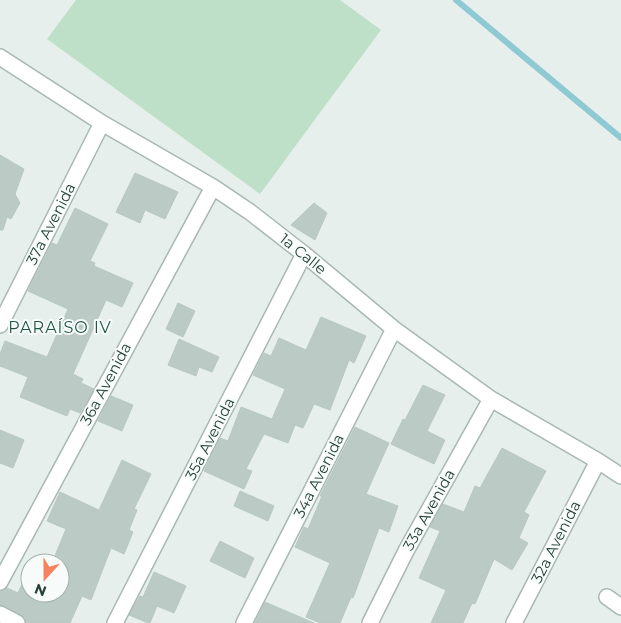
<svg xmlns="http://www.w3.org/2000/svg" width="621" height="623" font-family="Montserrat,sans-serif">
	<rect width="100%" height="100%" fill="#e6efeb"/>
	<path fill="#bfe0c8" d="M76,0H340L381,30L260,194L47,39Z"/>
	<g fill="none" stroke-linecap="round" stroke-linejoin="round">
		<path stroke="#8ec9d4" stroke-width="6" d="M456,0L621,138"/>
	</g>
	<path fill="#bbcac4" stroke="#b8c9c2" d="M0,155L24,169L15,194L20,203L11,219L7,217L3,230H0Z
		M135,173L178,192L165,219L145,210L140,223L116,212Z
		M314,203L327,213L315,240L291,225Z
		M75,208L108,224L90,261L95,263L94,266L133,283L122,307L106,300L73,374L83,379L81,383L94,389L80,413L70,409L67,416L20,397L28,377L0,366V354L5,341L47,357L68,309L28,291L52,243L57,245Z
		M178,303L195,311L183,337L166,329Z
		M321,317L366,336L354,363L349,360L330,410L314,404L303,428L295,425L288,443L264,434L246,469L252,471L244,489L204,471L220,438L228,441L241,407L272,419L285,389L253,375L264,353L271,356L279,338L306,350Z
		M179,339L219,357L212,372L199,367L196,376L168,365Z
		M423,385L445,395L427,431L445,440L434,464L391,444L403,419L405,420Z
		M111,396L133,405L122,431L98,421Z
		M355,427L389,443L366,494L398,506L389,532L379,528L353,598L351,597L340,623H320L306,617L330,563L295,547L304,527L308,529L322,496H320Z
		M0,430L24,440L13,468L0,463Z
		M502,448L546,471L524,512L529,515L519,538L528,543L512,570L494,559L475,604L472,603L463,623H431L446,590L419,578L440,531L430,527L443,504L464,512L475,486L480,488Z
		M122,460L151,474L134,509L137,510L129,530L133,532L124,554L111,548L91,600L82,596L70,623H26L25,618L21,615L0,605V591L7,588L18,593L29,569L30,593H60V563H52L66,529L47,521L60,492L99,510Z
		M240,491L274,506L268,521L234,506Z
		M220,541L254,558L245,578L210,561Z
		M154,572L186,586L174,613L157,606L150,623H148L129,615L140,596L143,597Z
		M265,602L314,623H255Z"/>
	<g fill="none" stroke-linecap="round" stroke-linejoin="round">
		<g stroke="#a8b8b2" stroke-width="18">
			<path id="street" d="M0,57L102,123L213,187L250,212L304,254L394,329L491,399L598,461L621,476
				M0,325L102,123
				M0,582L213,187
				M607,597L621,607
				M0,614L17,623
				M115,623L304,254
				M244,623L394,329
				M370,623L406,551L491,399
				M514,623L598,461"/>
		</g>
		<use href="#street" stroke="#fff" stroke-width="15"/>
	</g>
	<g text-anchor="middle" stroke-width="4" stroke-linejoin="round" paint-order="stroke">
		<g font-size="15" fill="#24423a" stroke="#f7fbf9">
			<text transform="translate(51 224) rotate(-63)" y="5">37a Avenida</text>
			<text transform="translate(303 254) rotate(39)" y="5">1a Calle</text>
			<text transform="translate(106 384) rotate(-62)" y="5">36a Avenida</text>
			<text transform="translate(210 439) rotate(-63)" y="5">35a Avenida</text>
			<text transform="translate(319 476) rotate(-63)" y="5">34a Avenida</text>
			<text transform="translate(429 510) rotate(-61)" y="5">33a Avenida</text>
			<text transform="translate(556 542) rotate(-63)" y="5">32a Avenida</text>
		</g>
		<g font-size="16" letter-spacing="1" fill="#1f5548" stroke="#f7fbf9">
			<text x="60" y="333">PARAÍSO IV</text>
		</g>
	</g>
	<g transform="translate(45 578) rotate(201)"><circle r="24" fill="#f7fbf9" stroke="#a3b1ad"/>
	<path d="M0-4L9 19L0 12L-9 19Z" fill="#f4845f"/>
	<text y="-8" font-size="14" font-weight="bold" text-anchor="middle" fill="#24423a">N</text>
	</g>
</svg>
